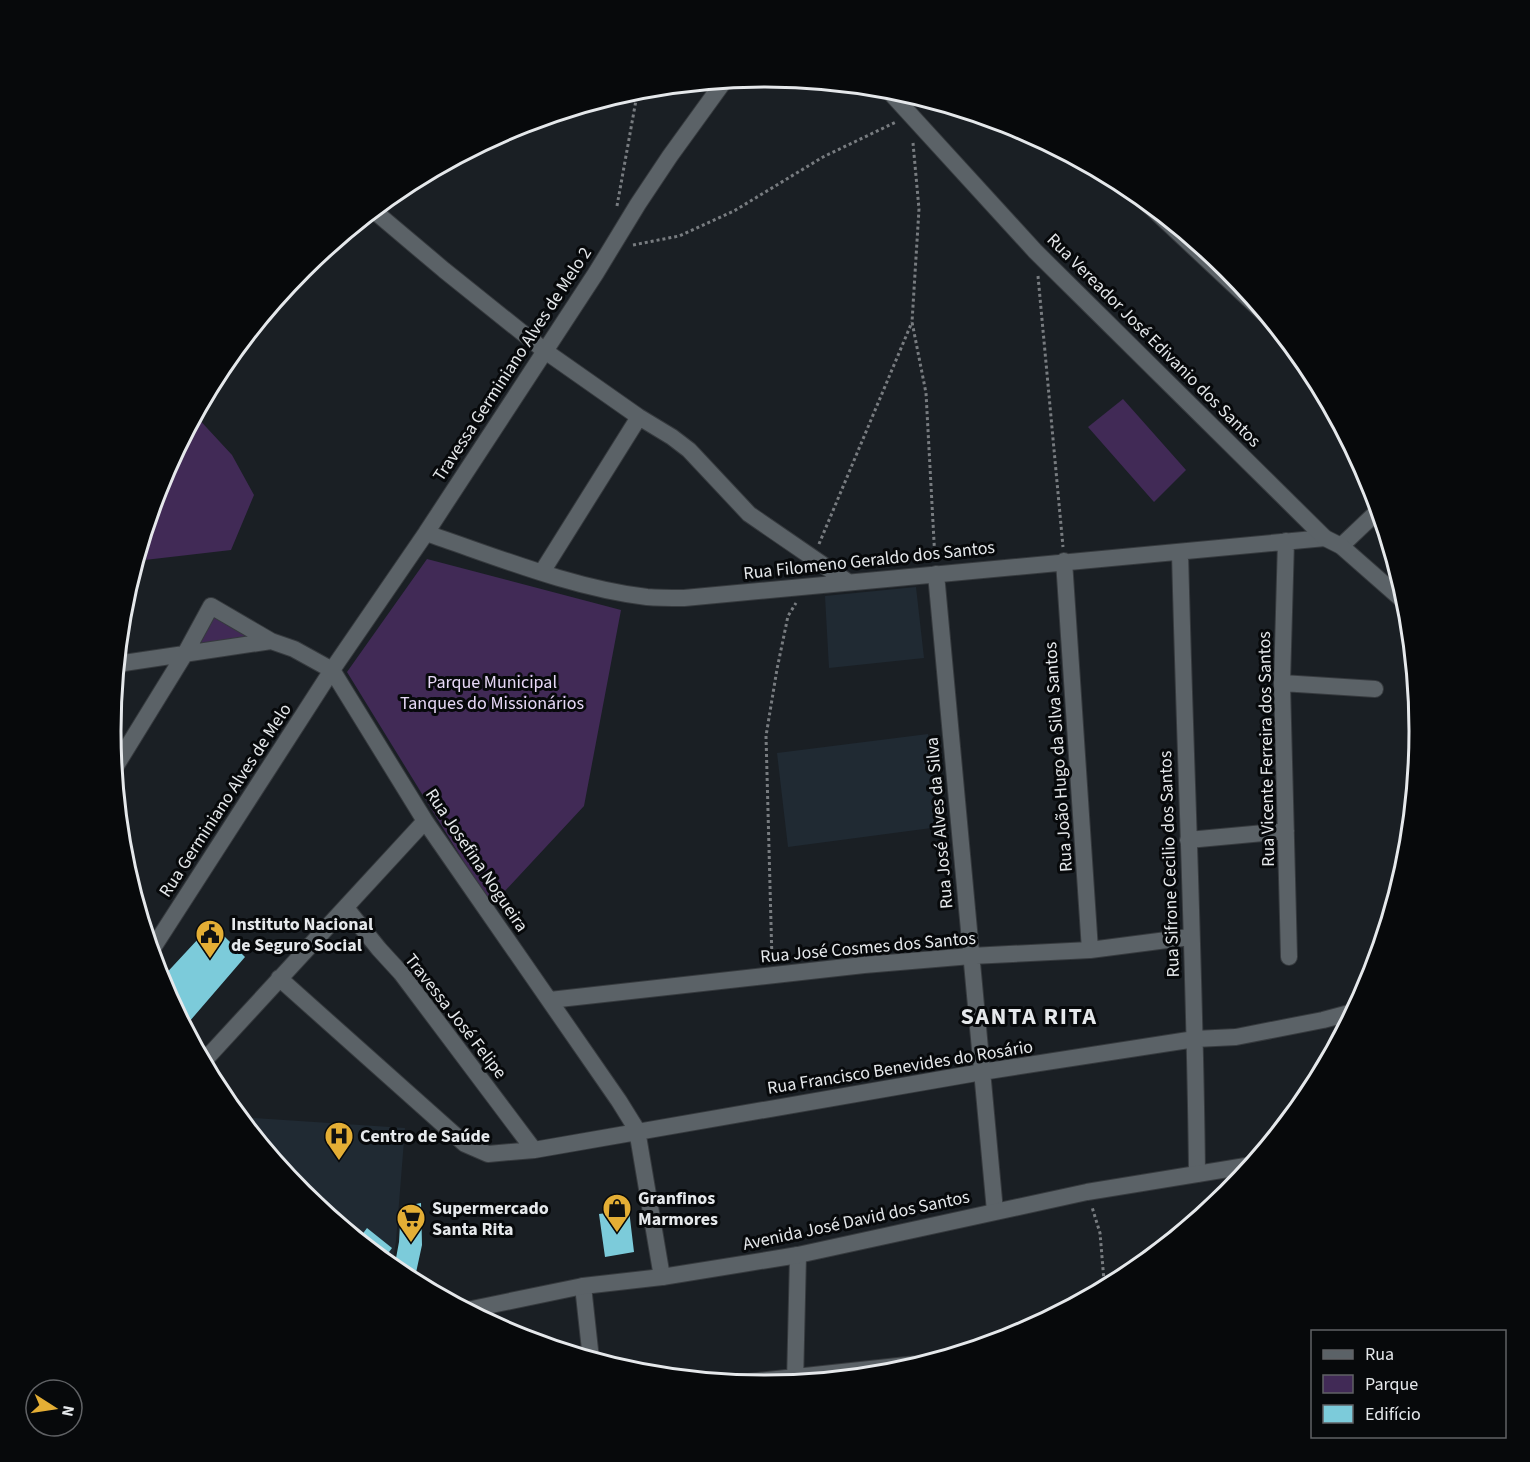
<svg xmlns="http://www.w3.org/2000/svg" width="1530" height="1462" font-family="'Source Sans 3',sans-serif">
	<rect width="100%" height="100%" fill="#1a1f24"/>
	<path fill="#202a33" d="M916,587L924,658L829,668L825,596Z
		M928,734L939,827L788,847L777,753Z
		M239,1117L405,1128L396,1241L392,1267L302,1194Z"/>
	<path fill="#412a56" d="M1123,399L1186,470L1154,502L1088,427Z
		M195,415L232,455L254,495L231,550L136,561L160,480Z
		M427,559L621,610L584,806L491,906L347,672Z
		M214,616L250,637L197,649Z
		M1132,1273L1128,1275L1068,1308L1070,1297L1104,1281Z"/>
	<path fill="#7ccbda" d="M212,924L245,957L189,1022L175,1009L160,980Z
		M421,1203L422,1245L414,1282L394,1269L399,1242L401,1207Z
		M629,1210L634,1252L605,1257L599,1214Z
		M367,1228L392,1248L383,1260L358,1240Z"/>
	<g fill="none" stroke-linecap="round" stroke-linejoin="round">
		<g stroke="#363a3e" stroke-width="18">
			<path id="minor" d="M1138,195L1269,318
				M373,210L444,270L545,351L639,417L672,437L689,450L749,514L848,582
				M426,533C497,557 572,588 647,597C659,598 672,598 684,598L1325,538
				M1286,541L1282,683L1289,957
				M1341,546L1379,510
				M1180,552C1185,760 1195,967 1197,1174
				M1064,561L1090,950
				M542,572L639,417
				M936,574L995,1211
				M117,664L271,641L294,649L332,670L425,821L619,1101L637,1130L662,1277
				M1282,683L1375,689
				M114,769L186,652L211,606L271,641
				M1188,840L1286,831
				M346,908L379,949L401,973L534,1150
				M151,951L332,670L426,533L596,273L638,204L670,156L725,80
				M279,978L465,1144L488,1154L534,1150L982,1072L1195,1039L1236,1037L1323,1020L1353,1012
				M550,1000L864,965L971,956L1090,950L1190,937
				M203,1062L425,821
				M583,1286L591,1359
				M739,1383L926,1363
				M795,1383L798,1255"/>
		</g>
		<g stroke="#363a3e" stroke-width="18">
			<path id="tertiary" d="M887,89L1035,251L1325,538L1341,546L1407,604"/>
		</g>
		<g stroke="#363a3e" stroke-width="18">
			<path id="secondary" d="M467,1310L583,1286L662,1277L798,1255L1087,1192L1252,1165"/>
		</g>
		<path stroke="#787c80" stroke-width="3" stroke-dasharray="3 3" stroke-linecap="butt" d="M913,143L919,209L912,322L926,393L935,560
			M617,206L638,89
			M633,245L679,236L734,211L823,157L896,122
			M1038,276L1063,547
			M819,544L912,322
			M772,961L766,736L777,669L788,616L796,603
			M1091,1295L1104,1281L1100,1233L1092,1207"/>
		<use href="#minor" stroke="#5b6267" stroke-width="16"/>
		<use href="#tertiary" stroke="#5b6267" stroke-width="16"/>
		<use href="#secondary" stroke="#5b6267" stroke-width="16"/>
	</g>
	<defs>
		<g id="civic-pin" transform="scale(1.5)"><path d="M0 17L-7.5 6A9.5 9.5 0 1 1 7.5 6Z" fill="#e4ae35" stroke="#07090b"/><path d="M-.6-6.5H3V-4.5H.6V-3L4-1V1h2V6H-6V1h2V-1L-.6-3ZM-1.2 2.5V6h2.4V2.5Z" fill="#111"/></g>
		<g id="hospital-pin" transform="scale(1.5)"><path d="M0 17L-7.5 6A9.5 9.5 0 1 1 7.5 6Z" fill="#e4ae35" stroke="#07090b"/><path d="M-5-5h3v3.5h4V-5h3V5h-3V1.5h-4V5h-3Z" fill="#111"/></g>
		<g id="shop-pin" transform="scale(1.5)"><path d="M0 17L-7.5 6A9.5 9.5 0 1 1 7.5 6Z" fill="#e4ae35" stroke="#07090b"/><path d="M-5-2.5h2.3a2.7 3.5 0 0 1 5.4 0H5L5.5 6h-11ZM-1.5-2.5h3a1.5 2.3 0 0 0-3 0Z" fill="#111"/></g>
		<g id="supermarket-pin" transform="scale(1.5)"><path d="M0 17L-7.5 6A9.5 9.5 0 1 1 7.5 6Z" fill="#e4ae35" stroke="#07090b"/><path d="M-6-5.5h2.5l.6 2H6L4.5 2H-2.5L-4.4-4H-6ZM-1.5 3.2a1.3 1.3 0 1 0 .1 0ZM3 3.2a1.3 1.3 0 1 0 .1 0Z" fill="#111"/></g>
	</defs>
	<g fill-rule="evenodd">
		<use href="#civic-pin" x="210" y="934"/>
		<use href="#hospital-pin" x="339" y="1136"/>
		<use href="#shop-pin" x="617" y="1208"/>
		<use href="#supermarket-pin" x="411" y="1218"/>
	</g>
	<g text-anchor="middle" stroke-width="6" stroke-linejoin="round" paint-order="stroke">
		<g font-size="18" fill="#e5e8eb" stroke="#07090b">
			<text transform="translate(1154 340) rotate(45)" y="6">Rua Vereador José Edivanio dos Santos</text>
			<text transform="translate(512 364) rotate(-57)" y="6">Travessa Germiniano Alves de Melo 2</text>
			<text transform="translate(869 560) rotate(-6)" y="6">Rua Filomeno Geraldo dos Santos</text>
			<text transform="translate(1266 749) rotate(-91)" y="6">Rua Vicente Ferreira dos Santos</text>
			<text transform="translate(1058 757) rotate(-94)" y="6">Rua João Hugo da Silva Santos</text>
			<text transform="translate(225 800) rotate(-57)" y="6">Rua Germiniano Alves de Melo</text>
			<text transform="translate(939 823) rotate(-95)" y="6">Rua José Alves da Silva</text>
			<text transform="translate(477 860) rotate(56)" y="6">Rua Josefina Nogueira</text>
			<text transform="translate(1169 864) rotate(-92)" y="6">Rua Sifrone Cecilio dos Santos</text>
			<text transform="translate(868 947) rotate(-5)" y="6">Rua José Cosmes dos Santos</text>
			<text transform="translate(456 1016) rotate(52)" y="6">Travessa José Felipe</text>
			<text transform="translate(900 1067) rotate(-9)" y="6">Rua Francisco Benevides do Rosário</text>
			<text transform="translate(856 1220) rotate(-12)" y="6">Avenida José David dos Santos</text>
		</g>
		<g font-size="18" fill="#e7d8f7" stroke="#07090b">
			<text x="492" y="688">Parque Municipal<tspan x="492" dy="21">Tanques do Missionários</tspan></text>
		</g>
		<g font-size="18" font-weight="bold" fill="#e5e8eb" stroke="#07090b" text-anchor="start">
			<text x="231" y="930">Instituto Nacional<tspan x="231" dy="21">de Seguro Social</tspan></text>
			<text x="360" y="1142">Centro de Saúde</text>
			<text x="638" y="1204">Granfinos<tspan x="638" dy="21">Marmores</tspan></text>
			<text x="432" y="1214">Supermercado<tspan x="432" dy="21">Santa Rita</tspan></text>
		</g>
		<g font-size="24" font-weight="bold" letter-spacing="1.5" fill="#e5e8eb" stroke="#07090b">
			<text x="1029" y="1024">SANTA RITA</text>
		</g>
	</g>
	<path d="M0 0H1530V1462H0ZM121 731a644 644 0 1 1 1288 0a644 644 0 1 1-1288 0Z" fill="#07090b" fill-rule="evenodd"/>
	<path fill="none" stroke="#e5e8eb" stroke-width="3" d="M121 731a644 644 0 1 1 1288 0a644 644 0 1 1-1288 0Z"/>
	<rect x="1311" y="1330" width="195" height="108" fill="#07090b" stroke="#606265" stroke-width="1.5"/>
	<rect x="1323" y="1350" width="30" height="9" fill="#5b6267" stroke="#606265" stroke-width="1.5"/>
	<text x="1365" y="1360" font-size="18" fill="#e5e8eb">Rua</text>
	<rect x="1323" y="1375" width="30" height="18" fill="#412a56" stroke="#606265" stroke-width="1.5"/>
	<text x="1365" y="1390" font-size="18" fill="#e5e8eb">Parque</text>
	<rect x="1323" y="1405" width="30" height="18" fill="#7ccbda" stroke="#606265" stroke-width="1.5"/>
	<text x="1365" y="1420" font-size="18" fill="#e5e8eb">Edifício</text>
	<g transform="translate(54 1408) rotate(102)"><circle r="28" fill="#07090b" stroke="#606265" stroke-width="1.5"/>
	<path d="M0-4.5L10 22L0 15L-10 22Z" fill="#e4ae35"/>
	<text y="-9" font-size="16" font-weight="bold" text-anchor="middle" fill="#e5e8eb">N</text>
	</g>
</svg>
